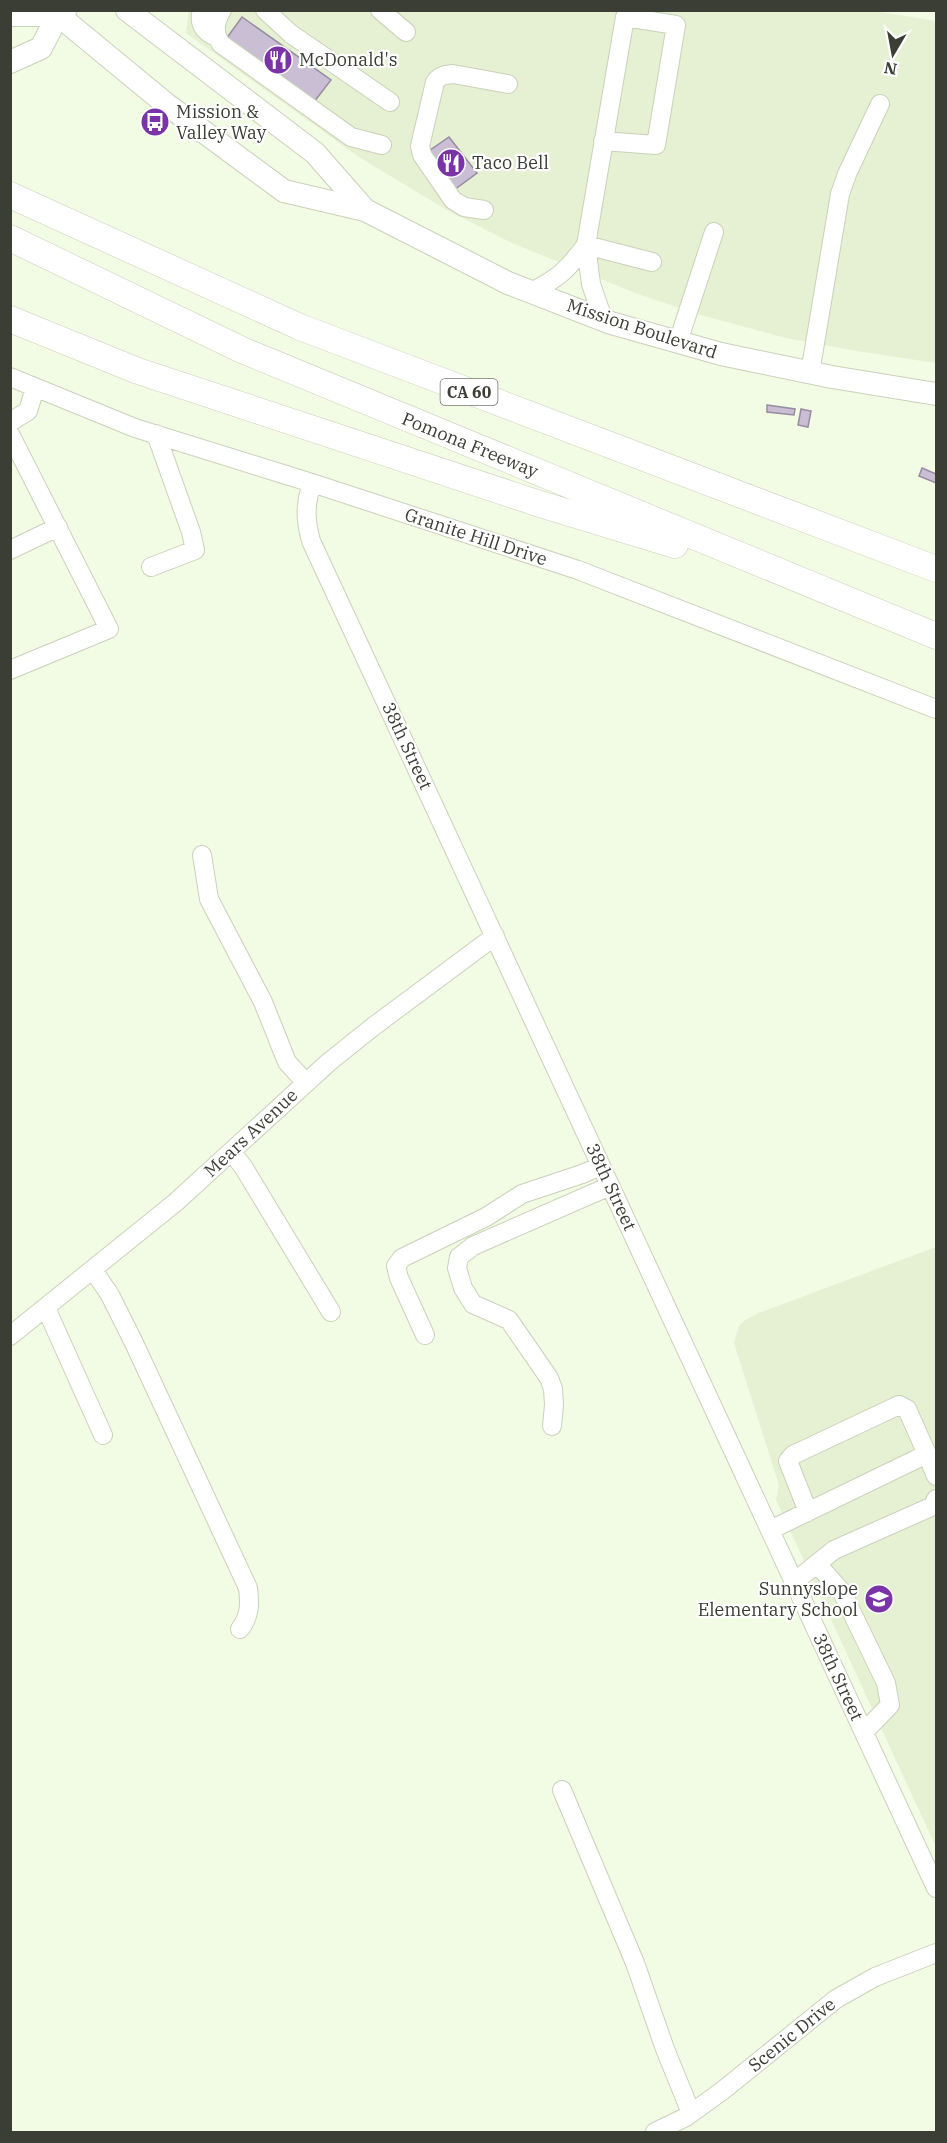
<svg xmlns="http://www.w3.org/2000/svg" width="947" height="2143" font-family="'IBM Plex Serif',serif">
	<rect width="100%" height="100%" fill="#f2fbe3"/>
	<path fill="#e6f0d2" d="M189,10H867L936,21V363L857,351L786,338L701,315L638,294L512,243L445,209L359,157L186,33Z
		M936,1247V1847L776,1500L779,1485L734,1343L739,1326L745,1320L759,1313Z"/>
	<path fill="#c9bed4" stroke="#978ca1" stroke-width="1.5" d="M242,17L331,80L314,102L226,39Z
		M449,137L477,173L454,190L426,153Z
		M767,405L795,409L794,415L767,412Z
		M801,409L811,411L808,427L798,425Z
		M922,468L936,474V483L919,476Z"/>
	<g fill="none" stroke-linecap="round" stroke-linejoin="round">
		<g stroke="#c9d2ba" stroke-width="20">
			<path id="minor" d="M202,10C198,24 204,32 216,37
				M222,10C215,22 213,32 221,44L351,137L382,145
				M265,10L291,34L390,102
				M380,10L406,32
				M603,141L656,145L676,25L625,17L586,245L652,262
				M484,210L464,207L453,200L422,155L420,146L435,82C440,75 445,75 453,74L508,84
				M531,292C559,278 568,269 586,245L591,284L603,319
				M678,342L714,232
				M810,373L840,194L847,174L880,104
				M10,377L135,428L312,483L578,570L936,709
				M10,422L28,411L35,388
				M10,434L109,629L10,670
				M312,483C305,504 305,519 311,541L936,1888
				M10,550L58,527
				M151,567L195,550L191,532L156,434
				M202,855L209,899L263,1002L287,1062L306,1083
				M232,1152L244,1168L331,1312
				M93,1270L110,1295L134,1343L248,1588C250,1604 250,1616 240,1629
				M46,1308L103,1435
				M425,1335L399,1278L396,1266L402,1258L486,1217L522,1194L582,1174L601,1166
				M10,1336L176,1202L329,1062L374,1026L495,936
				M552,1426L554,1405L553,1389L549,1378L509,1320L473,1304L463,1288L457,1268L459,1257L473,1246L610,1186
				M808,1512L788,1461L793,1455L899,1405L907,1409L927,1454
				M770,1530L927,1454L936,1476
				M817,1564L842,1592L886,1683L890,1705L864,1732
				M794,1582L834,1550L933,1506L936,1499
				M562,1790L635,1963L665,2049L691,2113
				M655,2132L686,2117L722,2091L836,1999L875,1977L936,1953"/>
		</g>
		<g stroke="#c9d2ba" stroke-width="24">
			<path id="major" d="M52,10L166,104L284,191L365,210L508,283L611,323L721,354L832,377L936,394
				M127,10L315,153L365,210
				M10,15H58L65,11
				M10,62L41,48L58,15"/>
		</g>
		<g stroke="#c9d2ba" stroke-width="27">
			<path id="highway" d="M10,195L300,327L936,569
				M10,238L242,350L936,636
				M10,319L138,371L540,504L675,545"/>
		</g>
		<use href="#minor" stroke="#fff" stroke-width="18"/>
		<use href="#major" stroke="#fff" stroke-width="22"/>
		<use href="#highway" stroke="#fff" stroke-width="26"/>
	</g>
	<defs>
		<g id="restaurant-disc" transform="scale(1.5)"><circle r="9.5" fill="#7a34a8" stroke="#fff"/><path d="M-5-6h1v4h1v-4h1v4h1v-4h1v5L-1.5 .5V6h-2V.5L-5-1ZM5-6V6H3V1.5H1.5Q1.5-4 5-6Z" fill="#fff"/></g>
		<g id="bus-disc" transform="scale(1.5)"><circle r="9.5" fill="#7a34a8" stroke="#fff"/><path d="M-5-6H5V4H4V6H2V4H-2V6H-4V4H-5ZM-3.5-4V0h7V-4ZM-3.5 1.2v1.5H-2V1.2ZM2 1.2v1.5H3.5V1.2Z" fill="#fff"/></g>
		<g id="school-disc" transform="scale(1.5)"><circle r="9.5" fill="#7a34a8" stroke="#fff"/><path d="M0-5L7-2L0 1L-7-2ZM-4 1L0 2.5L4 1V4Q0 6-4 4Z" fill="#fff"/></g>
	</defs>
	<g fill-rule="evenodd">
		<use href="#restaurant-disc" x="278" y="60"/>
		<use href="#bus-disc" x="155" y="122"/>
		<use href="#restaurant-disc" x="451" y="163"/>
		<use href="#school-disc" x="879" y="1599"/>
	</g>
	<g text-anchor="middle" stroke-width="4.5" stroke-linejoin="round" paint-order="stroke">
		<rect fill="#fff" stroke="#767872" stroke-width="1.5" x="440.5" y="379" width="57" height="26" rx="4.5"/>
		<g font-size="16" font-weight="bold" fill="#3b3e35">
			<text x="469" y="398">CA 60</text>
		</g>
		<g font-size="18" fill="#3b3e35" stroke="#fff" text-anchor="start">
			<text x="299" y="66">McDonald's</text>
			<text x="176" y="118">Mission &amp;<tspan x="176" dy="21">Valley Way</tspan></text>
			<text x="472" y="169">Taco Bell</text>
			<text x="858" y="1595" text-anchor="end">Sunnyslope<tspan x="858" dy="21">Elementary School</tspan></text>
		</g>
		<g font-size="18" fill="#3b3e35" stroke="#fff">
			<text transform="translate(642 329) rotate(18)" y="6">Mission Boulevard</text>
			<text transform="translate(470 445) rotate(22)" y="6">Pomona Freeway</text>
			<text transform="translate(476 537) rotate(18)" y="6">Granite Hill Drive</text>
			<text transform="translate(407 746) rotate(65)" y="6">38th Street</text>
			<text transform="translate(251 1133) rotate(-43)" y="6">Mears Avenue</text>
			<text transform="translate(611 1187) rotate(65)" y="6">38th Street</text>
			<text transform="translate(838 1677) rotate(65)" y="6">38th Street</text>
			<text transform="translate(792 2035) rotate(-39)" y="6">Scenic Drive</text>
		</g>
	</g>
	<rect width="947" height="2143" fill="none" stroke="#3b3e35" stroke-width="24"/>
	<g transform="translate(893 54) rotate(190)" stroke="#ffffff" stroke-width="4.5" paint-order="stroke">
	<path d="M0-4.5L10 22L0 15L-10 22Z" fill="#3b3e35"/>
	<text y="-9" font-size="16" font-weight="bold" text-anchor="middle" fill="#3b3e35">N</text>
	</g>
</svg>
